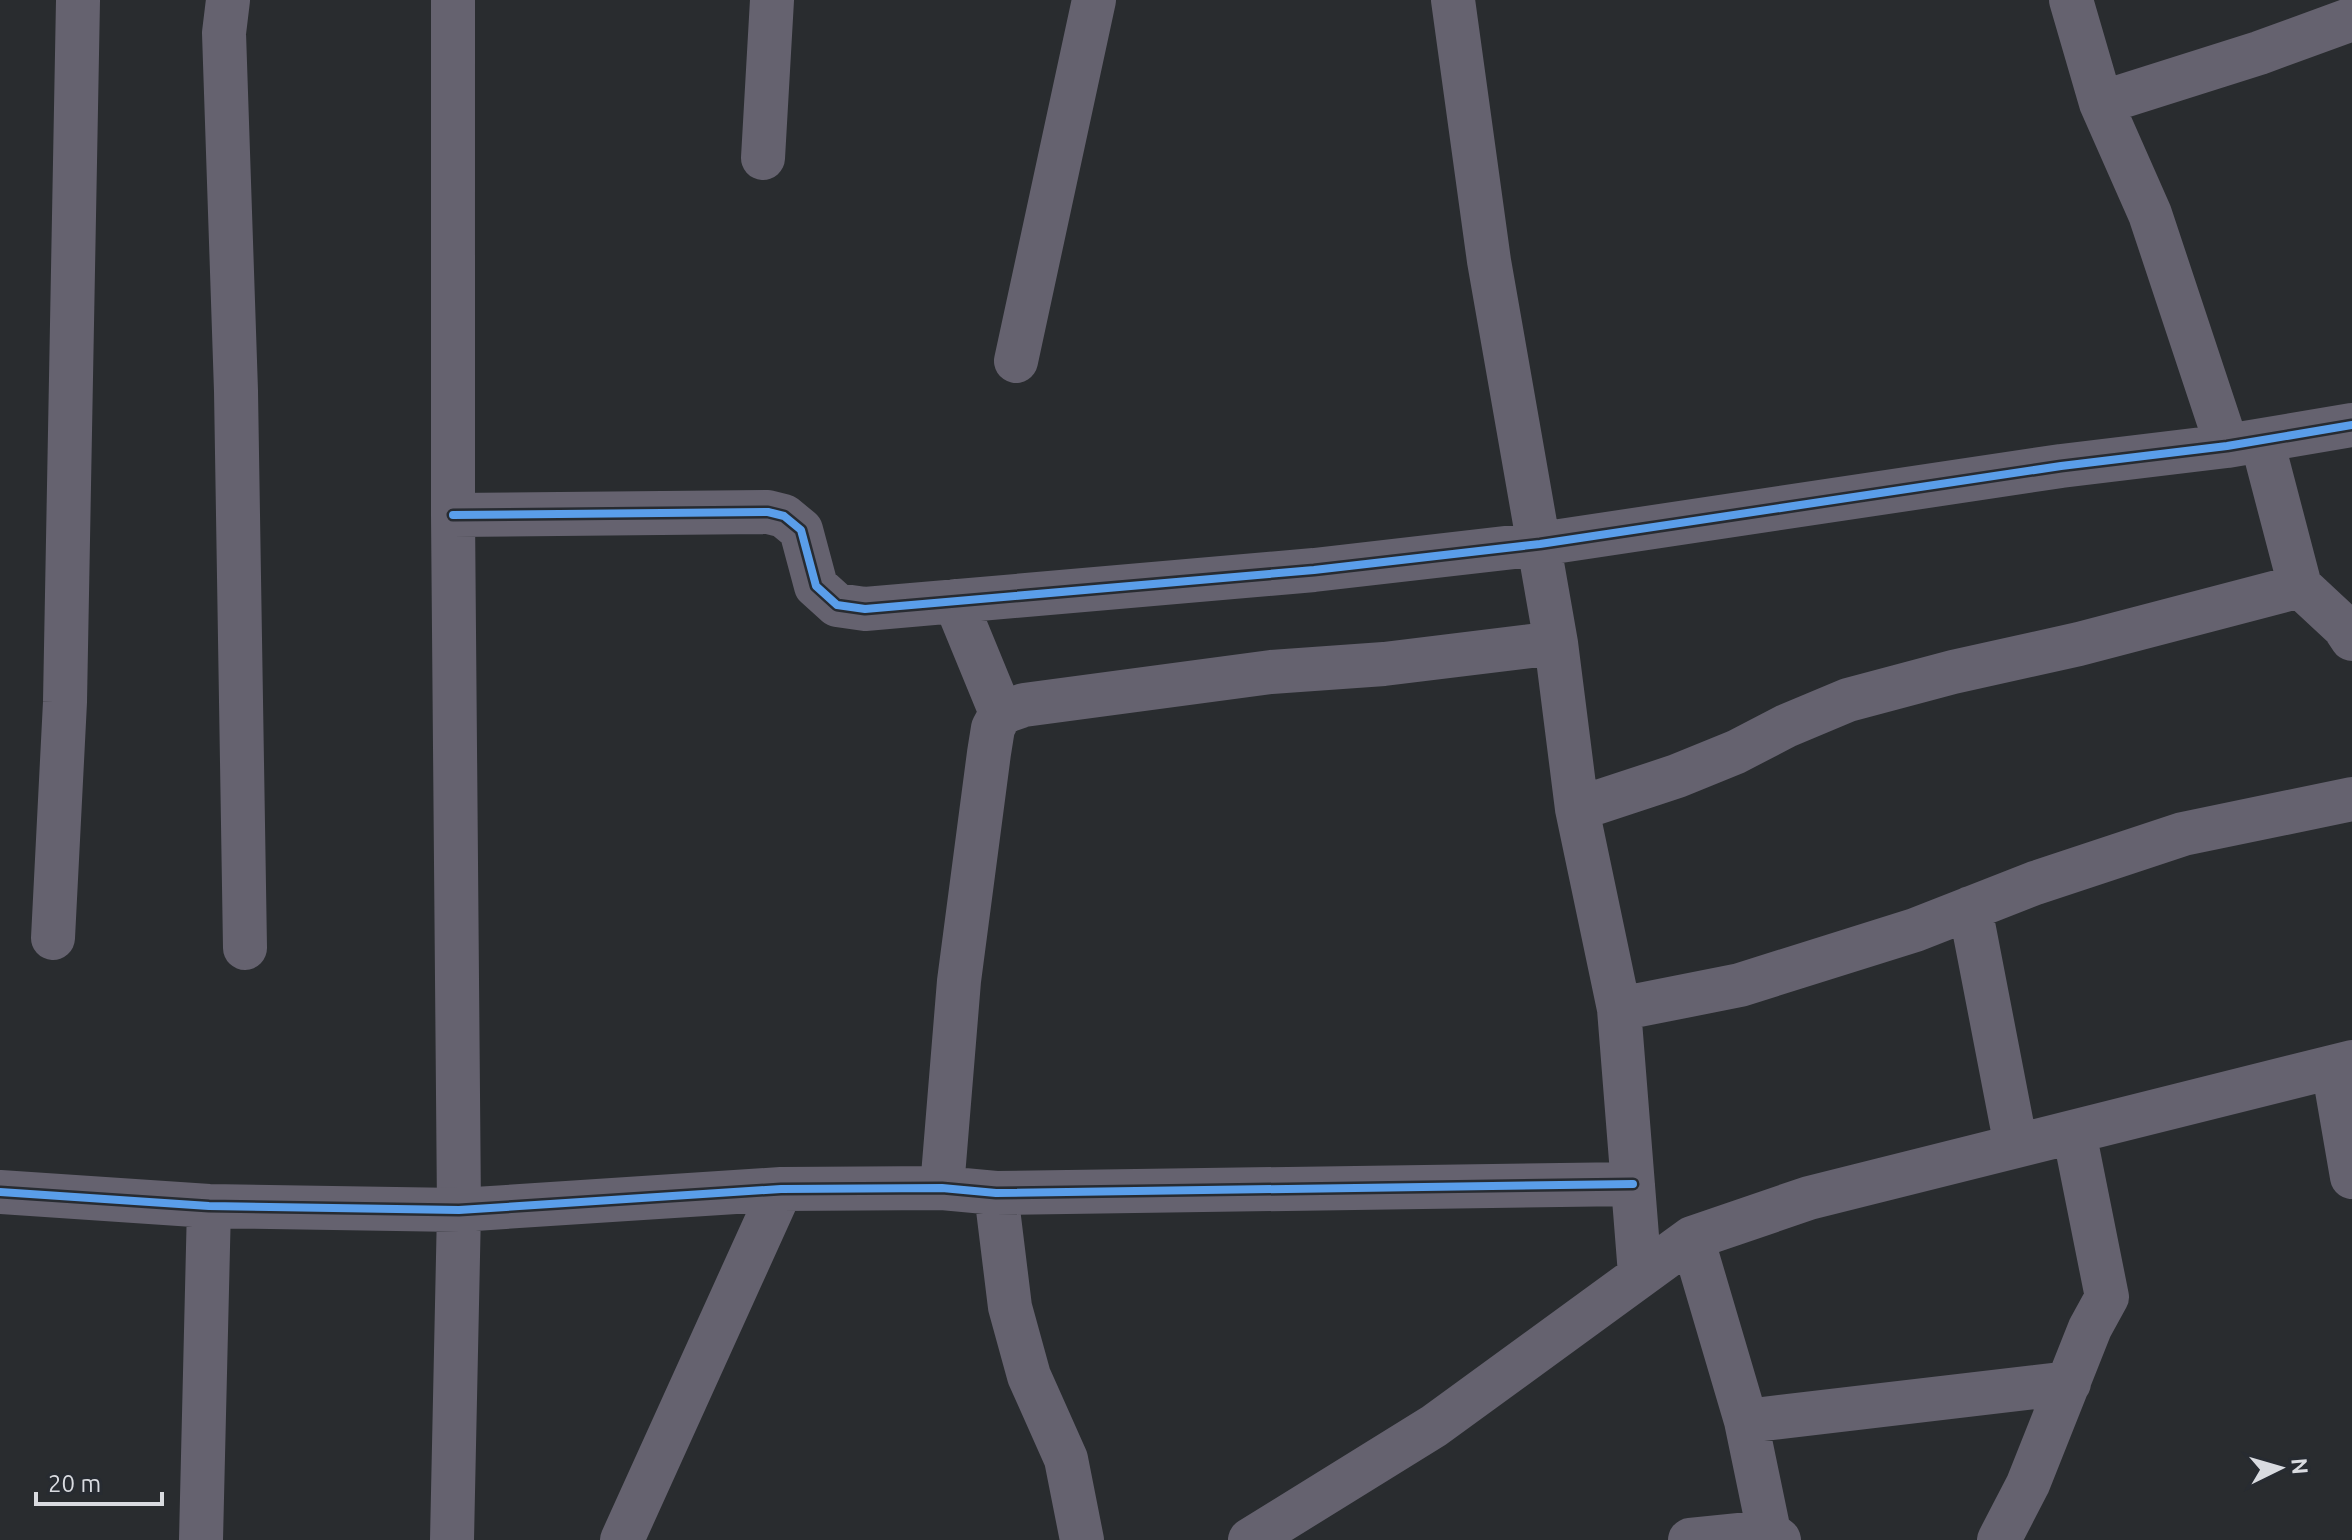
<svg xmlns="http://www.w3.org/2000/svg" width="2352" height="1540" font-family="Ubuntu,sans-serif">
	<rect width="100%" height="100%" fill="#292c2f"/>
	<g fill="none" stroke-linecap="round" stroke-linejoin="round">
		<path stroke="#65626f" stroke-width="44" d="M228,0L224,33L236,391L245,948
			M1453,0L1489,261L1556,643L1577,809L1619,1009L1640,1274
			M2071,0L2101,103L2150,214L2227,446
			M2101,103L2259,53L2352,19
			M763,158L772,0
			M1016,361L1094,0
			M2262,441L2300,586L2344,627L2352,639
			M453,515L768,512L784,516L801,530L816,586L837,605L865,609L1314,570L1540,544L2061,466L2227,446L2352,425
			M955,601L1001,713
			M1577,809L1677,776L1736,752L1786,726L1848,700L1953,672L2079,644L2300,586
			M1970,908L2016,1146
			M53,938L65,702L78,0
			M1619,1009L1740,985L1915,930L2035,883L2183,834L2352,799
			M2333,1067L2352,1177
			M942,1188L959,981L989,753L993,728L1001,713L1024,705L1271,672L1384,664L1556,643
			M0,1192L209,1206L459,1210L781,1189L942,1188L996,1193L1633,1184
			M996,1193L1010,1307L1029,1376L1066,1459L1082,1540
			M1692,1238L1746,1421L1769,1532L1779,1540
			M1746,1421L2069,1383
			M201,1540L209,1206
			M452,1540L459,1210L453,515V0
			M622,1540L781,1189
			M1250,1540L1434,1426L1692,1238L1809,1198L2352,1062
			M1690,1540L1769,1532
			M1999,1540L2028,1484L2090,1328L2107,1297L2074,1132"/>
		<g stroke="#272b31" stroke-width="13">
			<path id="cycleway" d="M453,515L768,512L784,516L801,530L816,586L837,605L865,609L1314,570L1540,544L2061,466L2227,446L2352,425
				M0,1192L209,1206L459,1210L781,1189L942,1188L996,1193L1633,1184"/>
		</g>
		<use href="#cycleway" stroke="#5a9eea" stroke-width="8"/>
	</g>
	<g transform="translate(2280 1468) rotate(85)" stroke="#272b31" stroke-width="6" paint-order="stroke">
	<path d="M0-6L14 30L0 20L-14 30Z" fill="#d9dbe0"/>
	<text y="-12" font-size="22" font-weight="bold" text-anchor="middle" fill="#d9dbe0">N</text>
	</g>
	<path d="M36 1492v12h126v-12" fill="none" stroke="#d9dbe0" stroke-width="4"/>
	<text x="48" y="1492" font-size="24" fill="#d9dbe0" stroke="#272b31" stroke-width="6" paint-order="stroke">20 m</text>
</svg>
